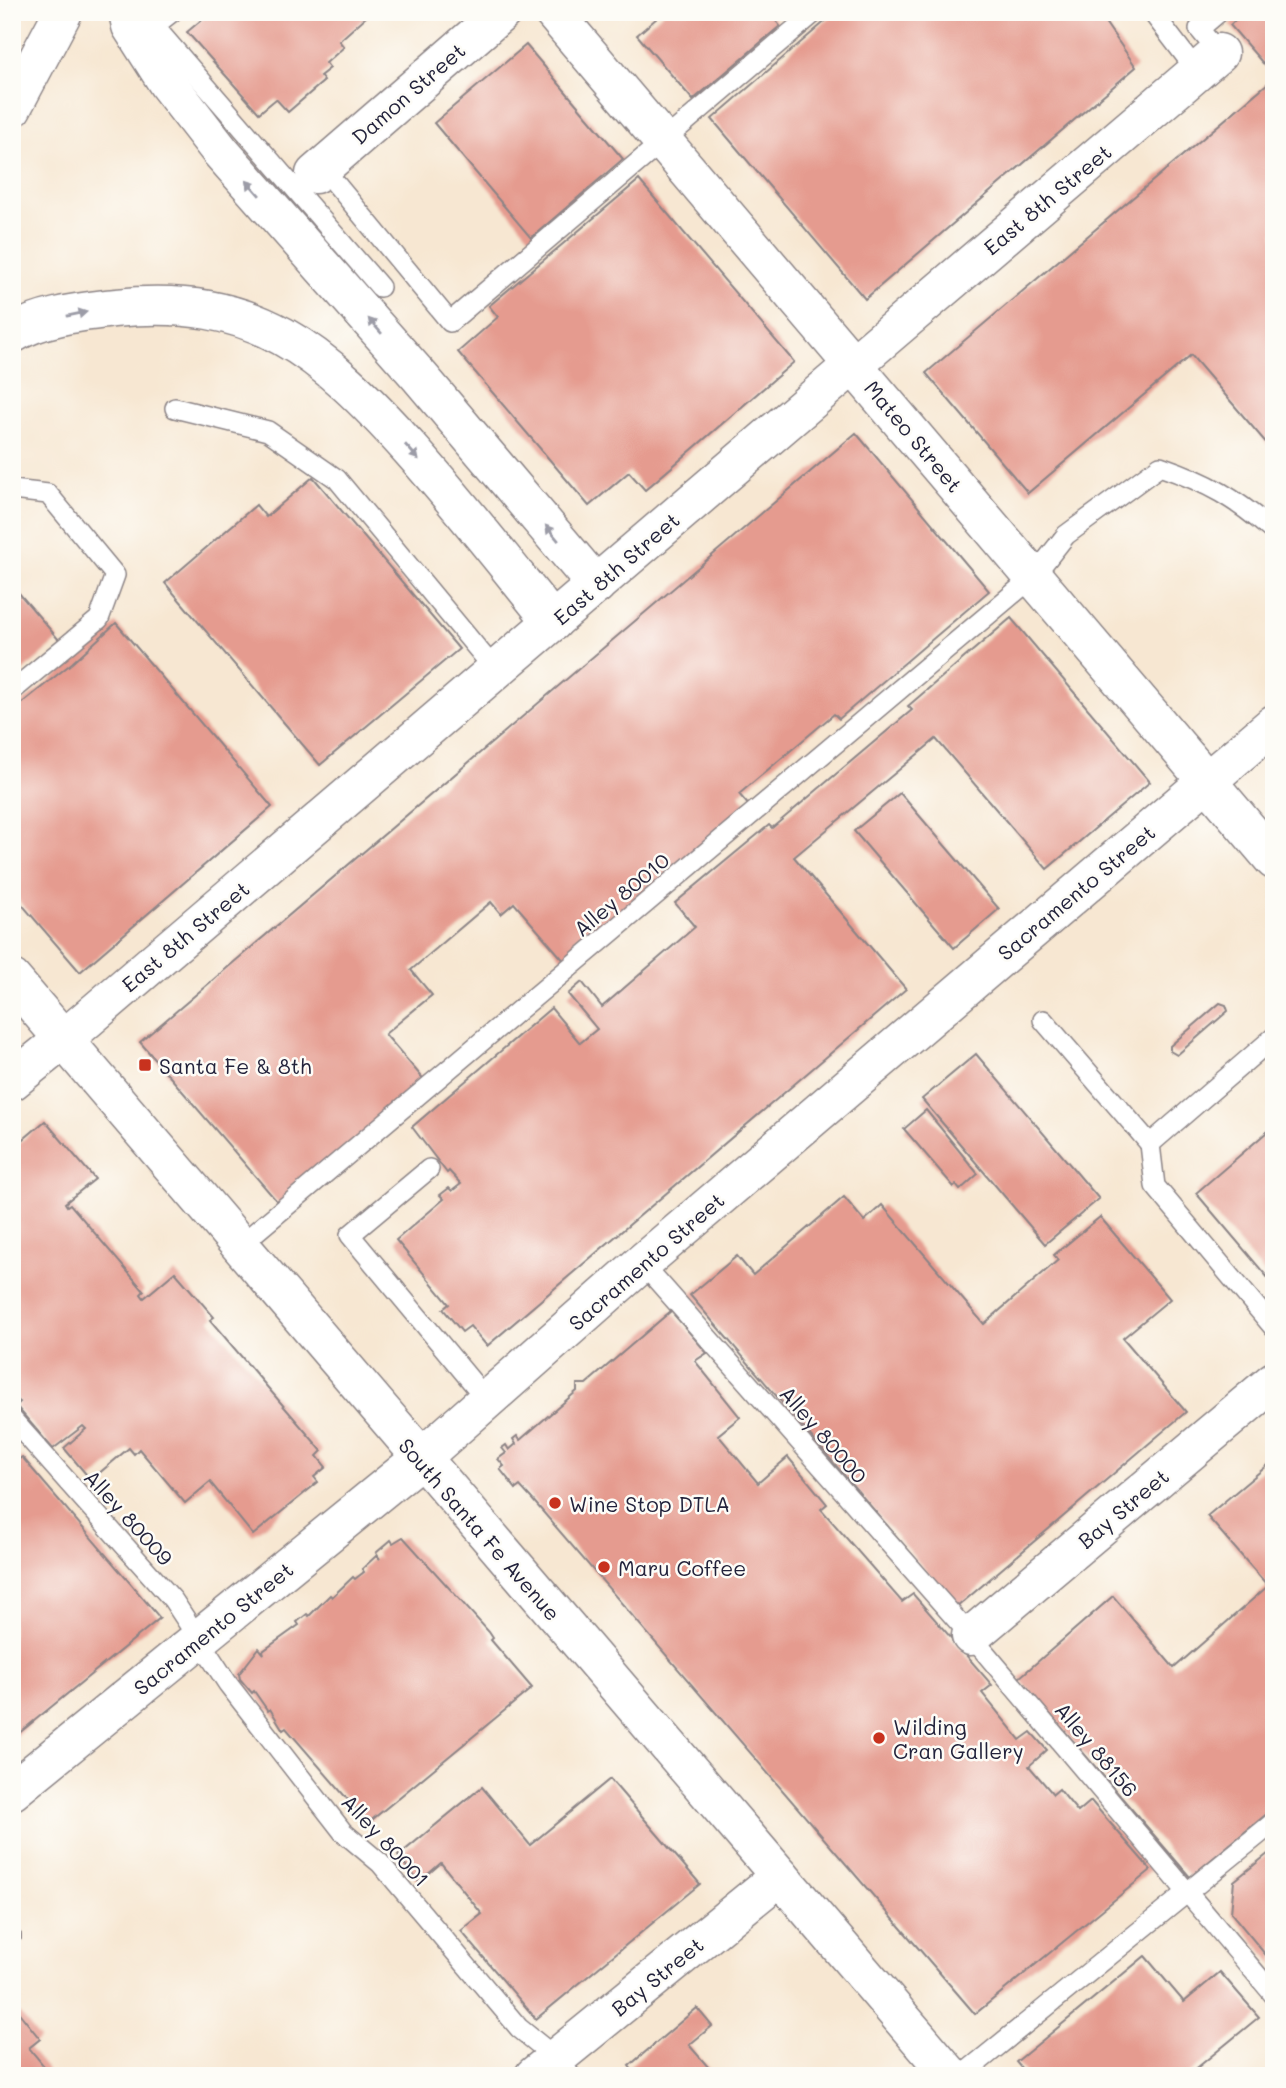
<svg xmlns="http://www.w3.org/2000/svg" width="1286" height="2088" font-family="Mali,sans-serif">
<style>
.building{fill:#e59b8f}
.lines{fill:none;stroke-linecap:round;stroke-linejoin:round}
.service-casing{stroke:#8c8486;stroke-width:22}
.minor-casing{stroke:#8c8486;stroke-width:41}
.tertiary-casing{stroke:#8c8486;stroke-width:41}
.secondary-casing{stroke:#8c8486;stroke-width:41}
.motorway-casing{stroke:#8c8486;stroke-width:41}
.service{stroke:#fff;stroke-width:19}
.minor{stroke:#fff;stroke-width:38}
.tertiary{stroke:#fff;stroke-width:38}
.secondary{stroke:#fff;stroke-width:38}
.motorway{stroke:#fff;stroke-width:38}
.oneway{fill:#9c9ca7}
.poi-dot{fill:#c8321e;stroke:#fdfcf7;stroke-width:2.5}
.labels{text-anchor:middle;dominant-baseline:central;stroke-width:5;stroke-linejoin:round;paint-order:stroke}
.street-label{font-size:21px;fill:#22223b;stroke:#fdfcf7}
.poi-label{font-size:21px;fill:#22223b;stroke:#fdfcf7;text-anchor:start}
</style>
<rect width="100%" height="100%" fill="#fdfcf7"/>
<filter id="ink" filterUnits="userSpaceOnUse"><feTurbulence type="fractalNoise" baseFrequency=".0143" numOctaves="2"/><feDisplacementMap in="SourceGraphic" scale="14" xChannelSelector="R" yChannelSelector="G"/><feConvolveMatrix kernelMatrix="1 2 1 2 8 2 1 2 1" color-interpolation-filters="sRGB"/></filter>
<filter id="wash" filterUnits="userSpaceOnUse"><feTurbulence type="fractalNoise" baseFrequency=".00686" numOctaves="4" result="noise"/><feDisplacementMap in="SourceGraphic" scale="28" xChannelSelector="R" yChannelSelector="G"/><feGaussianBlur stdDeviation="1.57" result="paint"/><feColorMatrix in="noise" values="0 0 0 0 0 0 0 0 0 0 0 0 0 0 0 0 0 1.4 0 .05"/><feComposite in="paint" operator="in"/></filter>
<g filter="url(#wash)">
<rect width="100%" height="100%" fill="#f7e7d2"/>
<g id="blocks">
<g class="building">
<path d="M211,12H362L366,17L339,41L344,47L326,63L330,68L320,76L324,81L288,112L276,99L259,113L187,32Z"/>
<path d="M664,12H769L780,26L693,100L637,35Z"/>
<path d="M836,12H1098L1136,67L865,299L712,119Z"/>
<path d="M1244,12H1274V76L1230,25Z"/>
<path d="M526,45L623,159L531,238L434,123Z"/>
<path d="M1274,78V452L1191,355L1028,493L926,373Z"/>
<path d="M639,180L794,362L645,490L629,472L589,506L458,352L498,317L489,306Z"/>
<path d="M856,433L989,591L839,719L834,714L739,794L750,807L566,963L514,903L501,914L491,902L411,970L432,995L385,1034L426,1082L281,1206L140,1042Z"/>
<path d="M313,477L459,649L320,765L165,583L256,505L266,517Z"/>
<path d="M12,585L59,640L12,680Z"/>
<path d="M1011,618L1150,782L1047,869L936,739L794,857L906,989L487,1346L470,1326L462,1332L443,1309L449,1304L396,1240L444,1199L440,1195L449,1188L452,1191L461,1184L449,1171L447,1173L412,1127L551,1008L580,1043L597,1029L568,994L582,982L602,1007L695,927L675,903L769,825L772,828L912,710L908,706Z"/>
<path d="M116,623L272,807L80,972L12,893V711L72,663Z"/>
<path d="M900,793L999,909L954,948L854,831Z"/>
<path d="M1220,1003L1226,1005L1228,1011L1177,1055L1170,1051V1046Z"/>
<path d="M976,1054L1099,1199L1045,1244L922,1099Z"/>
<path d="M926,1110L978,1174L960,1190L956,1185L954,1187L904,1129Z"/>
<path d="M45,1121L95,1179L65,1203L67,1206L70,1204L144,1291L141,1294L144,1298L175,1272L214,1317L210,1320L322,1451L317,1456L326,1467L314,1477L318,1482L253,1535L210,1482L185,1503L139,1449L134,1454L129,1448L91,1480L64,1448L86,1429L83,1426L53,1449L16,1406L20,1402L12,1396V1149Z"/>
<path d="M1274,1126V1285L1196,1193Z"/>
<path d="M844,1197L864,1221L882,1205L984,1324L1058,1260L1054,1255L1100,1217L1170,1299L1123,1338L1186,1412L957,1607L690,1295L737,1256L753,1275Z"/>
<path d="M671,1311L707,1353L695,1361L740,1417L718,1435L758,1483L788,1457L827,1504L821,1509L902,1602L913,1594L992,1685L982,1693L1020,1740L1031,1732L1047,1750L1029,1766L1053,1794L1059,1789L1078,1812L1091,1801L1151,1870L975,2014L531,1498L520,1486L516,1489L500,1469L504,1466L498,1459L506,1453L502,1448L506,1445L509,1450L516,1444L513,1439L517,1436L520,1440L577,1391V1384H586Z"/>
<path d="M22,1457L160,1618L12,1739V1464Z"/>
<path d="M1274,1460V1808L1190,1877L1019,1678L1113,1596L1174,1668L1268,1586L1207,1516Z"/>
<path d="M403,1537L489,1632L493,1638L491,1640L532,1688L368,1823L286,1728L283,1730L270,1709L268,1711L254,1691L252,1693L240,1679L239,1674L259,1648L264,1654L263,1651L299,1625L297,1622L307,1614L309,1616L330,1595L332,1597L353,1577L355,1579L364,1572L362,1569L376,1556L380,1559L376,1553L391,1540L393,1543Z"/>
<path d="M610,1779L700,1884L536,2019L461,1931L482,1914L441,1863L419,1882L398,1856L482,1787L530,1845Z"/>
<path d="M1274,1849V1965L1231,1913L1234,1881Z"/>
<path d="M12,1924L21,1934V1939L12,1946Z"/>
<path d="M1145,1956L1184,2002L1220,1972L1259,2017L1187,2076H1028L1016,2062Z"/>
<path d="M12,2004L40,2039L29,2048L49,2072L44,2076H12Z"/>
<path d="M697,2008L712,2026L689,2045L716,2076H662L659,2071L653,2076H637L629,2066Z"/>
</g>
</g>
</g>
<g filter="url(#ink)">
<use href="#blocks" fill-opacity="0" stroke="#8c8486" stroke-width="2"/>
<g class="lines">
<g class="service-casing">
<g id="service">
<path d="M172,12L154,26L380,287"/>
<path d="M1152,12L1197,71"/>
<path d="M1219,12L1199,29L1219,53"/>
<path d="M322,167L450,322L815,12"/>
<path d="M175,408L268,431L337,479L496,671"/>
<path d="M12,490L48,494L115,575L99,619L12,691"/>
<path d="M1043,1020L1150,1144"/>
<path d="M1274,1037L1150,1144L1155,1186L1274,1328"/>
<path d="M429,1169L350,1235L487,1400"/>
<path d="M239,1246L1033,577L1066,535L1160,466C1209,483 1235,498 1274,532"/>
<path d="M642,1263L971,1636L1274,1995"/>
<path d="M12,1419L173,1600L228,1684L343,1832L380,1863L519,2028L556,2058L571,2076"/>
<path d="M961,2076L1274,1822"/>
</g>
</g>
<g class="minor-casing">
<g id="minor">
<path d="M315,174L502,12"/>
<path d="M854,364L1219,53"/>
<path d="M12,1081L64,1039"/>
<path d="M971,1636L1274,1381"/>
<path d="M12,1791L420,1459L642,1263L1274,724"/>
<path d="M534,2076L780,1876"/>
</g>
</g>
<g class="tertiary-casing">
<g id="tertiary">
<path d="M553,12L1274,860"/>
<path d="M64,1039L854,364"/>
</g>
</g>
<g class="secondary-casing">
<path id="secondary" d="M12,979L951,2076"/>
</g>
<g class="motorway-casing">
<g id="motorway">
<path d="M128,12L131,26L168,84L220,151L420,377L596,585"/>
<path d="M12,108L63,12"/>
<path d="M12,334C41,316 82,312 115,308C256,293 322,351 411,450C461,506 506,564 553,622"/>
</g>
</g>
<use href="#service" class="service"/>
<use href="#minor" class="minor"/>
<use href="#tertiary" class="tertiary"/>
<use href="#secondary" class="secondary"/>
<use href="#motorway" class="motorway"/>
</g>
<defs><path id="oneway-solid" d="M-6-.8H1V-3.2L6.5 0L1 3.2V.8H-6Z" transform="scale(1.75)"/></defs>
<g class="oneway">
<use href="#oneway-solid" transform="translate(253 188) rotate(-131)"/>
<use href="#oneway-solid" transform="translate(77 314) rotate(-11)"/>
<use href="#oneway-solid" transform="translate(375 326) rotate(-131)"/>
<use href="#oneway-solid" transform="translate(412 452) rotate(48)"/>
<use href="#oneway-solid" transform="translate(552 533) rotate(-130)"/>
</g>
</g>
<g class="poi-dot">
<rect x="138" y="1058" width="14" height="14" rx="3.5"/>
<circle cx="555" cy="1503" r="7"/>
<circle cx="604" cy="1567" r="7"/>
<circle cx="879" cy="1738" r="7"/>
</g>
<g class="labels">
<g class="street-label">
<text transform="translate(408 93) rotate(-41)">Damon Street</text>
<text transform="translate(1047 199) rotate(-40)">East 8th Street</text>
<text transform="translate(914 436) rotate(50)">Mateo Street</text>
<text transform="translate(616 568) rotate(-41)">East 8th Street</text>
<text transform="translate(1076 892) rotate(-40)">Sacramento Street</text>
<text transform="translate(621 894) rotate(-40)">Alley 80010</text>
<text transform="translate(185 936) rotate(-40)">East 8th Street</text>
<text transform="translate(646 1261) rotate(-41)">Sacramento Street</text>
<text transform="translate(824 1434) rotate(49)">Alley 80000</text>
<text transform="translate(1123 1508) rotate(-40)">Bay Street</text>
<text transform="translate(129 1517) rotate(48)">Alley 80009</text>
<text transform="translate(480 1529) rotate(49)">South Santa Fe Avenue</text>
<text transform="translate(213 1628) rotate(-39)">Sacramento Street</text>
<text transform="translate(1097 1749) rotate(50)">Alley 88156</text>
<text transform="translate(386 1840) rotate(47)">Alley 80001</text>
<text transform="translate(657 1976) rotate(-39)">Bay Street</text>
</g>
<g class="poi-label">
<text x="159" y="1065">Santa Fe &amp; 8th</text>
<text x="569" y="1503">Wine Stop DTLA</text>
<text x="618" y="1567">Maru Coffee</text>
<text x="893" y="1726">Wilding<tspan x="893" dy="24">Cran Gallery</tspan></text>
</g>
</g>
<rect width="1286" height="2088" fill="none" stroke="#fdfcf7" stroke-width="42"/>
</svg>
